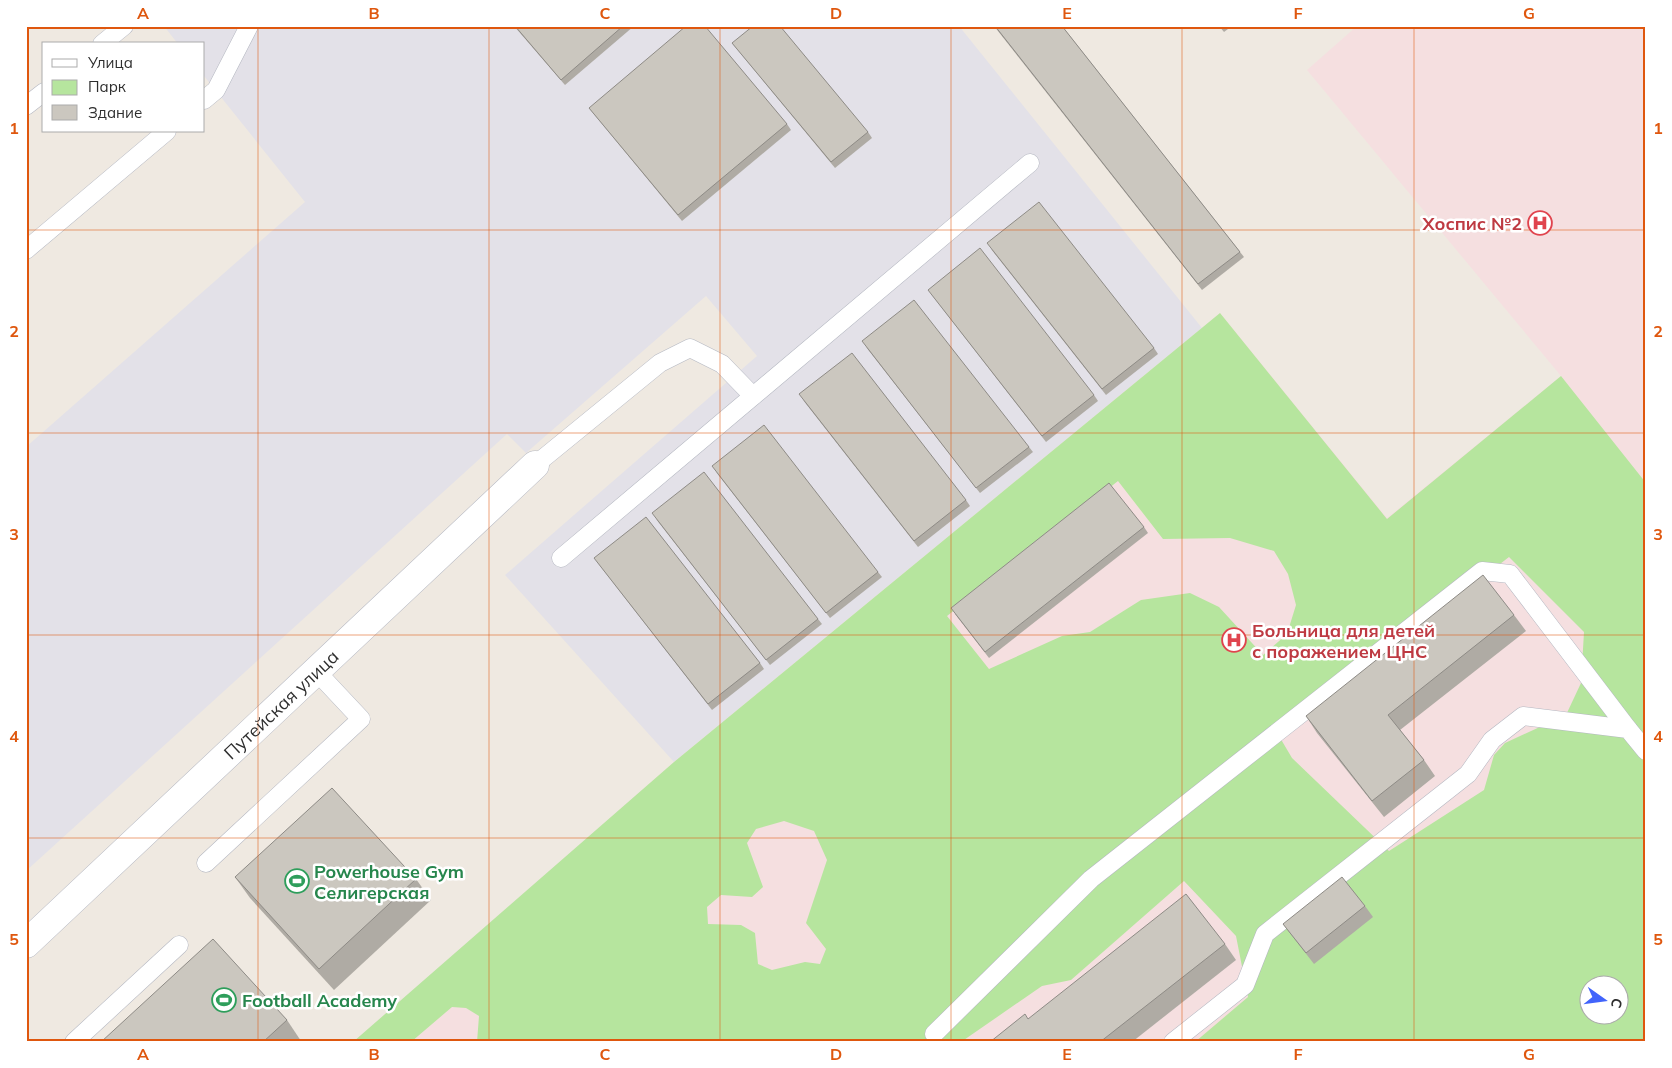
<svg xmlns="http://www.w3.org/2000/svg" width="1672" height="1068" font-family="Mulish,sans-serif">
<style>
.industrial{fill:#e3e1e8}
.medical{fill:#f5dfe0;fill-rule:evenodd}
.green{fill:#b6e59e;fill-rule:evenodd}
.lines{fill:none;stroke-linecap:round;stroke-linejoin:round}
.service-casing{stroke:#b4b7c1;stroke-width:19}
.minor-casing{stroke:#b4b7c1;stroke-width:29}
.service{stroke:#fff;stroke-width:18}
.minor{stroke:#fff;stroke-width:28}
.wall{fill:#afaba4}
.building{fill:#cbc7bf;stroke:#8e8b86}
.grid{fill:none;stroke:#df570e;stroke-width:1;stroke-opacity:0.55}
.labels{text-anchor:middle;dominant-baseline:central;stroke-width:5;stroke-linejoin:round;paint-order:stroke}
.health-label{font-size:18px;font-weight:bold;fill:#be3a42;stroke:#fff;text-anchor:end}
.street-label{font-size:18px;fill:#2e2e2e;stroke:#fff}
.leisure-label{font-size:18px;font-weight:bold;fill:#27864d;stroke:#fff;text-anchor:start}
.neatline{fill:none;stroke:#df570e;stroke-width:2}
.grid-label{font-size:16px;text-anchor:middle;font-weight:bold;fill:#df570e}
</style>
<rect width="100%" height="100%" fill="#efe9e1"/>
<path class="industrial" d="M164,26H959L1202,328L674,762L505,575L757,356L706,296L526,453L507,434L26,871V447L305,202L204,76V44H178Z"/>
<path class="medical" d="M1357,26H1646V1042H353L674,762L1220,313L1387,518L1561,376L1307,70ZM1590,986H1620V1016H1590Z"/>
<path class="green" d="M1220,313L1387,519L1561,376L1646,483V1042H1195L1248,997L1236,936L1184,881L1071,980L1042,986L961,1042H477L479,1016L466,1008L452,1007L411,1042H353L674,762ZM1118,481L1163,539L1230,538L1274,551L1288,574L1296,605L1287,634L1263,655L1219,607L1190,593L1141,600L1090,632L1062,636L989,669L947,616ZM1509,557L1584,632L1581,683L1566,715L1505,743L1494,755L1484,790L1389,851L1292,758L1279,736ZM784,821L814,831L827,860L806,923L826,949L820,964L805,962L772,970L758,964L755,933L741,925L708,924L707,907L721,895L752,897L763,887L747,843L756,829ZM1590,986H1620V1016H1590Z"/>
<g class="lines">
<g class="service-casing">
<g id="service">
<path d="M102,44L124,26"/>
<path d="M204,100L216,90L249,26"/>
<path d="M26,106L44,92"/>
<path d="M26,250L167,131"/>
<path d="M535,465L660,363L690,348L722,364L753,396"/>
<path d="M561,558L1030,163"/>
<path d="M206,863L361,719L316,671"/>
<path d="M934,1034L1091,879L1482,571L1510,574L1628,729"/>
<path d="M74,1042L179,945"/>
<path d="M1173,1042L1245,985L1265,934L1468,774L1492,740L1523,716L1628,729L1646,751"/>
</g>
</g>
<g class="minor-casing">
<g id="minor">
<path id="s1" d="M26,944L535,465"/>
</g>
</g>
<use href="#service" class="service"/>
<use href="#minor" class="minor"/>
</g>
<g class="wall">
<path d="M514,26H634L565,85Z"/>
<path d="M994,26H1062L1244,257L1202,290Z"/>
<path d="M1219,26H1232L1224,32Z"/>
<path d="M732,43L868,132L872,138L835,168Z"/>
<path d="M589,108L787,124L791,130L682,221Z"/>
<path d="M991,249L1154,348L1158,354L1106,395Z"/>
<path d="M932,295L1094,395L1098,401L1046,442Z"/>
<path d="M866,347L1029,447L1033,452L980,493Z"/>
<path d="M803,400L966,500L970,506L918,547Z"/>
<path d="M716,472L878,572L882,577L830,618Z"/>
<path d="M656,519L818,619L822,624L770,665Z"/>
<path d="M1144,527L1148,533L989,658L955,614Z"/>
<path d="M598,563L760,663L764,669L712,710Z"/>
<path d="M1514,615L1526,631L1400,730L1424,760L1435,776L1384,817L1317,733L1306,716Z"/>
<path d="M235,877L416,879L431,900L334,990L250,898Z"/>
<path d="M1365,906L1373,917L1314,964L1283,924Z"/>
<path d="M1225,944L1236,960L1132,1042H990L1028,1019Z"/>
<path d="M287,1020L301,1041L300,1042H101Z"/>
</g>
<g class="building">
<path d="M515,26H623L561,80Z"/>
<path d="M686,26H705L787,124L678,215L589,108Z"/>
<path d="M753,26H780L868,132L831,162L732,43Z"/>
<path d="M995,26H1062L1240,252L1198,284Z"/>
<path d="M1039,202L1154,348L1102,389L987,243Z"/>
<path d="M980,248L1094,395L1042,436L928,290Z"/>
<path d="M914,300L1029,447L976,488L862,341Z"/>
<path d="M852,353L966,500L914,541L799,394Z"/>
<path d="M764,425L878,572L826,613L712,466Z"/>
<path d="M704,472L818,619L766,660L652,513Z"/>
<path d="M1109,483L1144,527L985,652L951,608Z"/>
<path d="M646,517L760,663L708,704L594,558Z"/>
<path d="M1483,575L1514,615L1388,715L1424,760L1372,801L1306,716Z"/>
<path d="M332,788L416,879L319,969L235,877Z"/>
<path d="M1342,877L1365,906L1306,953L1283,924Z"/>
<path d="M1186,894L1225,944L1100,1042H990L1025,1014L1028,1019Z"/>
<path d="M213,939L287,1020L263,1042H101Z"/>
</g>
<path class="grid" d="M258,26V1042M489,26V1042M720,26V1042M951,26V1042M1182,26V1042M1414,26V1042M26,230H1646M26,433H1646M26,635H1646M26,838H1646"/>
<defs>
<g id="hospital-ring" transform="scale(1.25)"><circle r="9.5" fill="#fff" stroke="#e0444e" stroke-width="1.5"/><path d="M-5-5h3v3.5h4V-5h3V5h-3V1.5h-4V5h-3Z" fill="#e0444e"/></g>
<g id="stadium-ring" transform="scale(1.25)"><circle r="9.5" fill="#fff" stroke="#2e9e5b" stroke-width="1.5"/><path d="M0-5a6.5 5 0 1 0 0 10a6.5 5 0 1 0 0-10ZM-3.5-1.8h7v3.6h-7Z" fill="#2e9e5b"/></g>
</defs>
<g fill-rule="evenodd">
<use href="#hospital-ring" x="1540" y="223"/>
<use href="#hospital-ring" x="1234" y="640"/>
<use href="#stadium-ring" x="297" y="881"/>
<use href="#stadium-ring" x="224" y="1000"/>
</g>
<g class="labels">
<g class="health-label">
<text x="1522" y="223">Хоспис №2</text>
<text x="1252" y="630" text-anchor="start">Больница для детей<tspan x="1252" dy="21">с поражением ЦНС</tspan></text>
</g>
<g class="street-label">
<text stroke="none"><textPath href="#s1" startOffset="350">Путейская улица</textPath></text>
</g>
<g class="leisure-label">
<text x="314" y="871">Powerhouse Gym<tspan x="314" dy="21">Селигерская</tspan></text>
<text x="242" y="1000">Football Academy</text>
</g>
</g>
<rect width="1672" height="1068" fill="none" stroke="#ffffff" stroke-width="55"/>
<rect x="42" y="42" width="162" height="90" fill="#ffffff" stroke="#ababab"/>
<rect x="52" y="59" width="25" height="8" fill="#ffffff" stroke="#ababab"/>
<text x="88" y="68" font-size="15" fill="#2e2e2e">Улица</text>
<rect x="52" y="80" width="25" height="15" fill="#b6e59e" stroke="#ababab"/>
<text x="88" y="92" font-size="15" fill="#2e2e2e">Парк</text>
<rect x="52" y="105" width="25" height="15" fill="#cbc7bf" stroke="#ababab"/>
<text x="88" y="118" font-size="15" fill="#2e2e2e">Здание</text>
<g transform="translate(1604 1000) rotate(104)"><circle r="24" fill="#ffffff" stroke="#ababab"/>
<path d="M0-4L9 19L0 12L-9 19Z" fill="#4264fb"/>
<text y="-8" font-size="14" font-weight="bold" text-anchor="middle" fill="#2e2e2e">С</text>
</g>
<rect x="28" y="28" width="1616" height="1012" class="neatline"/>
<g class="grid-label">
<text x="143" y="19">A</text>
<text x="374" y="19">B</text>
<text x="605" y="19">C</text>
<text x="836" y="19">D</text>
<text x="1067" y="19">E</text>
<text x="1298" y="19">F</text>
<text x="1529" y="19">G</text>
<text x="14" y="134">1</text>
<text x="1658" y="134">1</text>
<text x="14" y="337">2</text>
<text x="1658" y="337">2</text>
<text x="14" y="540">3</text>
<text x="1658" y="540">3</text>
<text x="14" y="742">4</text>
<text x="1658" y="742">4</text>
<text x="14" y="945">5</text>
<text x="1658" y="945">5</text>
<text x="143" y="1060">A</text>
<text x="374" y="1060">B</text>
<text x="605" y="1060">C</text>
<text x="836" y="1060">D</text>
<text x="1067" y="1060">E</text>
<text x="1298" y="1060">F</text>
<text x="1529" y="1060">G</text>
</g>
</svg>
